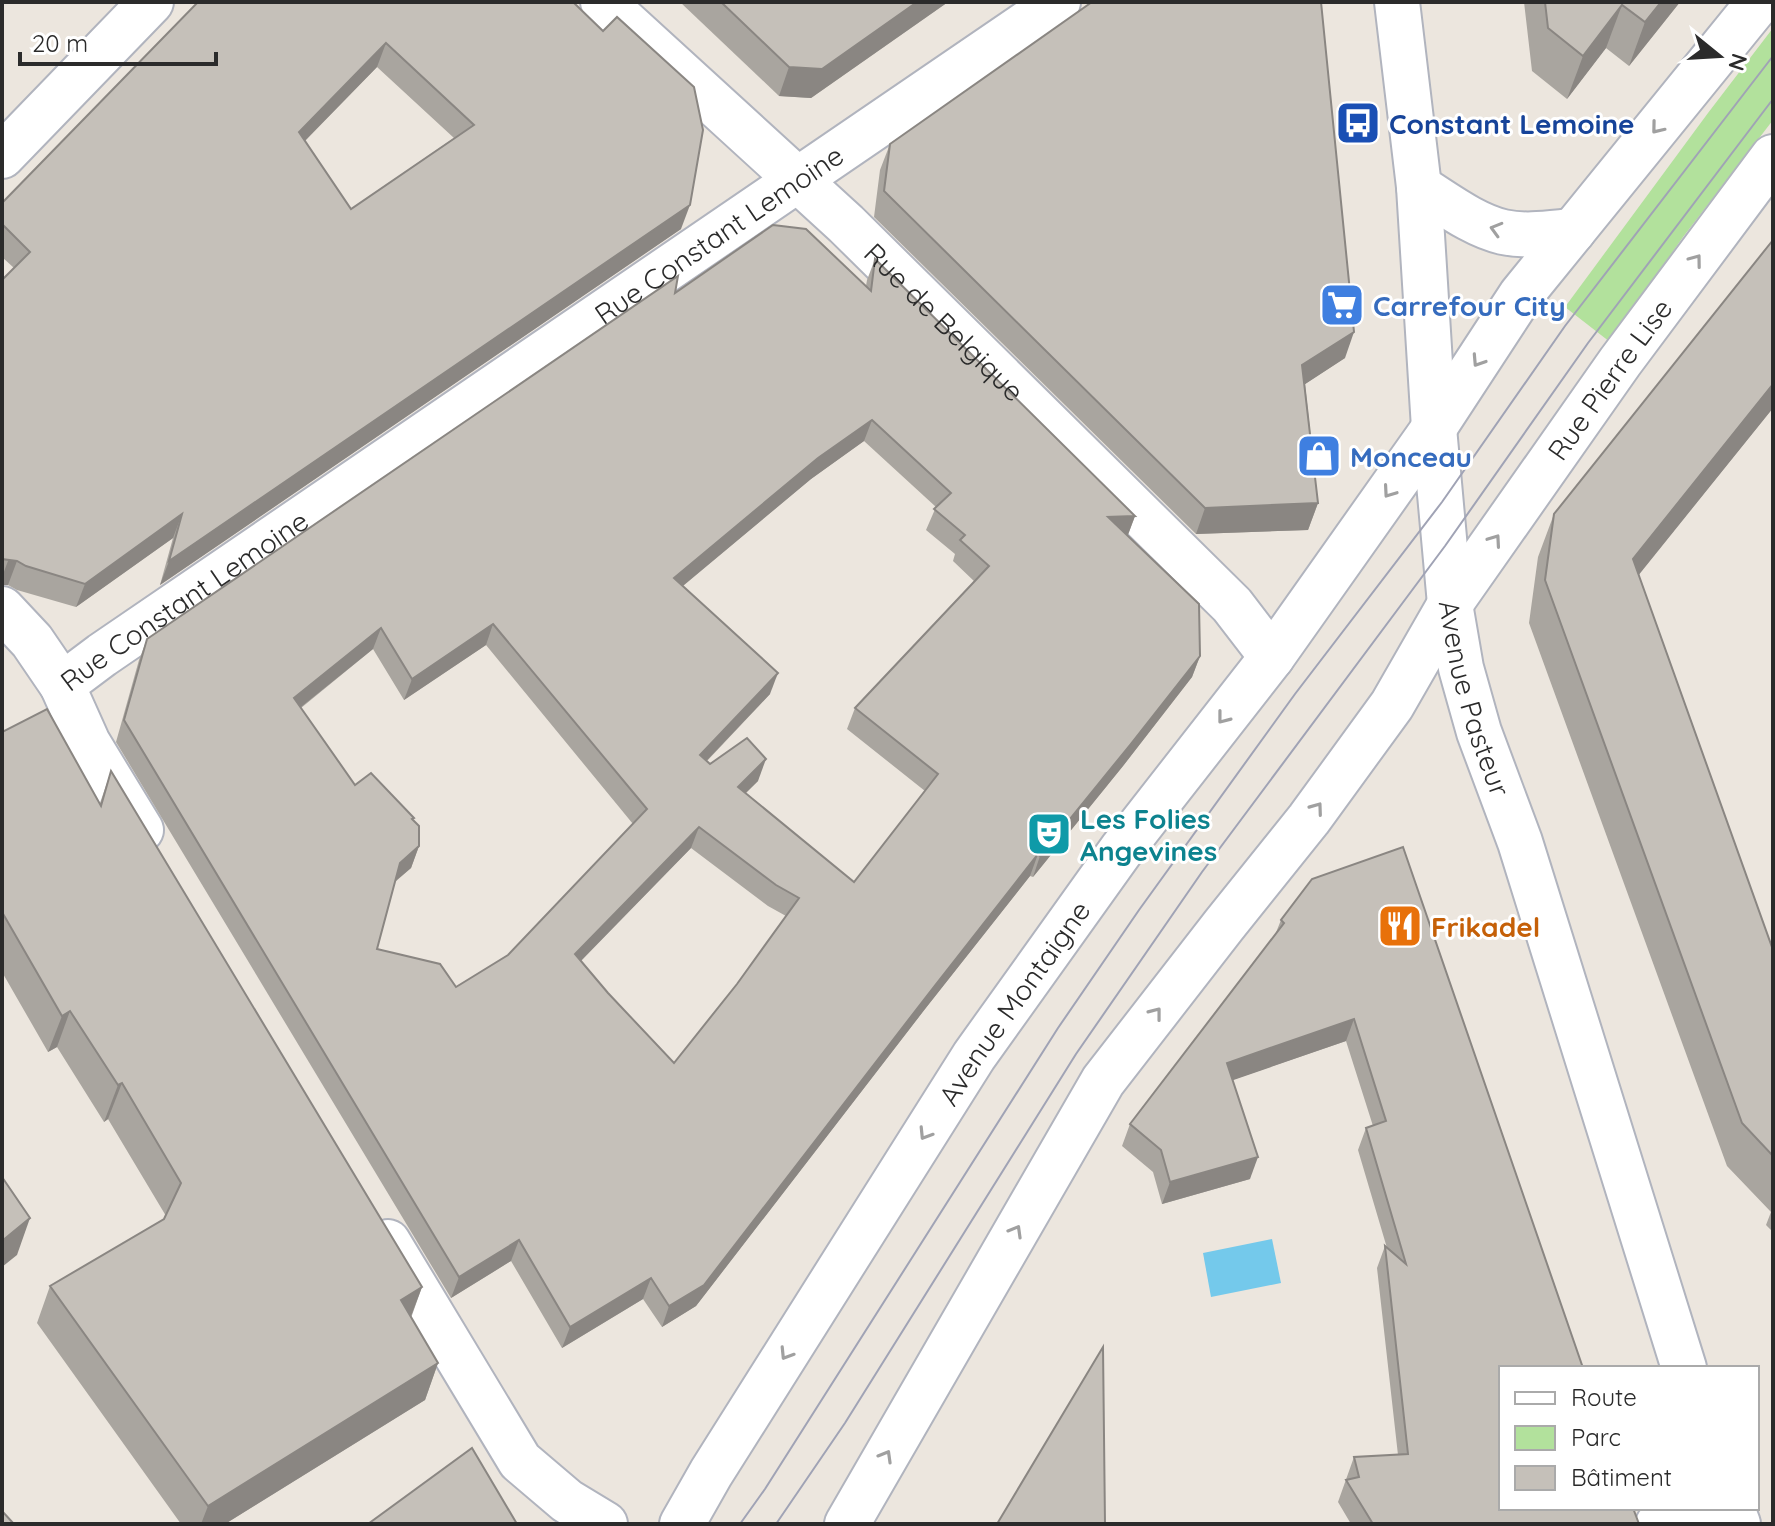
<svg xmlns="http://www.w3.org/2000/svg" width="1775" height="1526" font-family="Quicksand,sans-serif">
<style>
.green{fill:#b2e19c}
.water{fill:#74c9eb}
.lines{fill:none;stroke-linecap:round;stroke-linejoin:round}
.minor-casing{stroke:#b1b4be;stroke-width:48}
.secondary-casing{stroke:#b1b4be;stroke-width:48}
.minor{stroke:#fff;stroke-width:44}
.secondary{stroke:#fff;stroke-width:44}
.tram{stroke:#a0a3b5;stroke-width:2}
.wall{fill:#a9a59f;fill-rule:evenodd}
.shaded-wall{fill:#8a8682}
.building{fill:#c5c0b9;stroke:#8a8682;stroke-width:2;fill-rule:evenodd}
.oneway{stroke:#a0a0a0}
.labels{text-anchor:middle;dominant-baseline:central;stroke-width:6;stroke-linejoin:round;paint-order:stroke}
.transit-label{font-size:28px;font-weight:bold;fill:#164399;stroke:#fff;text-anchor:start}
.street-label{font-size:28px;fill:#2b2b2b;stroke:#fff}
.shop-label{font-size:28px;font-weight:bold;fill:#366cbe;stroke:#fff;text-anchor:start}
.culture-label{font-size:28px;font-weight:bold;fill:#0d838f;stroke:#fff;text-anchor:start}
.food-label{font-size:28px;font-weight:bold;fill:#c56008;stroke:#fff;text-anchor:start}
</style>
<rect width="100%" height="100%" fill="#ece6de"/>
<path class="green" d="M1773,28V120L1683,237L1610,342L1565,307L1708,113Z"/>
<path class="water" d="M1272,1239L1281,1283L1211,1297L1203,1253Z"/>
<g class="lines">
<g class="minor-casing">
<g id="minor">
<path id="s1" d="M603,2L846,224L1232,605L1272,657"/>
<path d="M1397,2L1419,187L1434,428"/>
<path d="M2,156L151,2"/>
<path d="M2,609L32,641L62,685"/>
<path id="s2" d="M141,830L88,743L62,685L102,655L1058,2"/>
<path d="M388,1242L520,1461L567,1501L605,1524"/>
<path d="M1658,1524L1699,1508"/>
</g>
</g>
<g class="secondary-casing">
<g id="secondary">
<path d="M1419,187C1445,203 1473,225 1503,232C1526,237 1550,233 1573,231"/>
<path id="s3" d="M1434,428L1450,604L1461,668L1479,732L1520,842L1684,1368"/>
<path d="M1732,1508L1738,1524"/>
<path id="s4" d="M682,1524L711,1473L974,1056L1122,849L1272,657L1434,428L1521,295L1759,2"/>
<path id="s5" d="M847,1524L1103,1081L1224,925L1309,819L1392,705L1450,604L1620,362L1773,157"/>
</g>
</g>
<use href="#minor" class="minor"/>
<use href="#secondary" class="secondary"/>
<g class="tram">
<path d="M740,1524L765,1489L1058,1028L1139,910L1295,694L1442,502L1565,326L1773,56"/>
<path d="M776,1524L845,1423L1076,1054L1202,872L1445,546L1588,343L1773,99"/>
</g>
</g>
<g class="wall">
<path d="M198,2H573L681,229L160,585L173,538L76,607L17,590L8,585H2V280L14,268L2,257V203ZM377,67L454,138L351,209L305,141Z"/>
<path d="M680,2H948L811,98L779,96Z"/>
<path d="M1524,2H1680L1629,66L1606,48L1567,99L1532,71Z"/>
<path d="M890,144L1345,358L1305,384L1318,503L1308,530L1196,534L874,217L880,170Z"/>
<path d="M1773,240V408L1638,575L1773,950V1232L1766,1225L1771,1212L1727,1166L1529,623L1538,557L1554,514Z"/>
<path d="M875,259L1135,516L1128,535L1200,656L1192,677L1123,766L1033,877L1030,876L925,1009L696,1306L662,1327L643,1299L562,1348L511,1261L451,1298L116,742L139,660L147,639L675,293L866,286L867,280ZM864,441L936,507L926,530L955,554L953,561L975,582L855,708L847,729L925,791L854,882L746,793L758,781L710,764L707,761L770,694L683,586L811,479ZM486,645L633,824L508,955L456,987L377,949L395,882L411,868L419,846L413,820L355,785L301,708L373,649L404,700ZM691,848L768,906L786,916L737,984L674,1063L608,993L581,961Z"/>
<path d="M2,732L100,803L111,771L422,1287L411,1318L438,1363L425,1400L225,1524H181L37,1323L50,1286L164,1219L166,1216L108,1119L104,1122L57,1047L48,1052L2,972Z"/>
<path d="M1312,879L1501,1368L1639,1524H1351L1338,1502L1354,1457L1398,1455L1377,1268L1385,1246L1387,1248L1358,1150L1366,1128L1373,1126L1346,1041L1232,1080L1250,1179L1162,1204L1153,1172L1122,1146L1130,1124L1275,935L1281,920Z"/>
</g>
<g class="shaded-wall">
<path d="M917,2H948L811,98L779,96L789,67Z"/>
<path d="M1661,2H1680L1629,66L1645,22Z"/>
<path d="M1622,5L1606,48L1567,99L1583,56Z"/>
<path d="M386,43L377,67L290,156L299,132Z"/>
<path d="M690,205L681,229L160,585L169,561Z"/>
<path d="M1354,332L1345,358L1293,392L1302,365Z"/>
<path d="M1773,384V408L1617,602L1633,559Z"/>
<path d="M872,420L864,441L811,479L667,599L674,578L818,458Z"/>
<path d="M1318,503L1308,530L1196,534L1205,508Z"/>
<path d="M182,514L173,538L76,607L85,584Z"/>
<path d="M1135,516L1127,537L1108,517Z"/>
<path d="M8,561H17L8,585H2V577Z"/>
<path d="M493,624L486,645L404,700L412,679Z"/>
<path d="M381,628L373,649L286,719L294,698Z"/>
<path d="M1200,656L1192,677L1123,766L1033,877L1040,856Z"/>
<path d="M778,673L770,694L692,776L700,755Z"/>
<path d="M766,759L758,781L730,808L738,787Z"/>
<path d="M699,827L691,848L567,975L575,954Z"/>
<path d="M419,846L411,868L392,884L400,863Z"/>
<path d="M1038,854L1030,876L925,1009L696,1306L662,1327L669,1306Z"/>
<path d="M70,1011L57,1047L48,1052L62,1016Z"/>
<path d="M1354,1019L1346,1041L1219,1085L1227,1063Z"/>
<path d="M122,1083L108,1119L104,1122L118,1085Z"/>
<path d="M1258,1157L1250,1179L1162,1204L1170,1182Z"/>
<path d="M30,1218L17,1255L2,1267V1241Z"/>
<path d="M519,1240L511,1261L451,1298L459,1277Z"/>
<path d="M651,1278L643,1299L562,1348L570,1327Z"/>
<path d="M422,1287L408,1324L401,1300Z"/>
<path d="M438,1363L425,1400L225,1524H201L208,1506Z"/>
</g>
<g class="building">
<path d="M198,2H573L603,31L617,17L694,87L703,130L690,205L169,561L182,514L85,584L26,566L17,561L2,559V280L30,252L2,224V203ZM386,43L474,125L351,209L299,132Z"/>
<path d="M721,2H917L822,69L789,67Z"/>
<path d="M1092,2H1321L1354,332L1302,365L1318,503L1205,508L884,191L890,144Z"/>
<path d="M1545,2H1661L1645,22L1622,5L1583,56L1548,28Z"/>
<path d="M773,225L806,229L871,291L875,259L1135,516L1108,517L1199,604L1200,656L1130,745L1040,856L1038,854L933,988L704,1285L669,1306L651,1278L570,1327L519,1240L459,1277L124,720L147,639L678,276L675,293ZM872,420L951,493L934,509L965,535L960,540L989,566L855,708L938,774L854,882L738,787L766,759L747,738L710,764L700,755L778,673L674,578L818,458ZM493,624L647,809L508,955L456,987L440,964L377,949L400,863L419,846V826L412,819L414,818L371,773L355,785L294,698L381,628L412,679ZM699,827L776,885L799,898L737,984L674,1063L608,993L575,954Z"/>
<path d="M1773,240V384L1633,559L1773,950V1156L1742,1123L1545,580L1554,514Z"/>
<path d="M47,709L101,806L111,771L422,1287L401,1300L438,1363L208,1506L50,1286L164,1219L181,1183L122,1083L118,1085L70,1011L62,1016L2,912V732Z"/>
<path d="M1403,847L1583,1368H1501V1508H1633L1639,1524H1373L1346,1480L1359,1477L1354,1457L1408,1454L1385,1246L1406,1264L1366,1128L1386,1121L1354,1019L1227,1063L1258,1157L1170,1182L1161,1150L1130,1124L1284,923L1281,920L1312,879Z"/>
<path d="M2,1177L30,1218L2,1241Z"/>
<path d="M1103,1347L1105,1524H997Z"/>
<path d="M472,1448L517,1524H368Z"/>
<path d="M2,1511L14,1524H2Z"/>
</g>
<defs><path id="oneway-chevron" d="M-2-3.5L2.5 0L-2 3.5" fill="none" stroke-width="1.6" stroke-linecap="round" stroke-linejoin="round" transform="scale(2)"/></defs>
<g class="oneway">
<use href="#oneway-chevron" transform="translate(1657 128) rotate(129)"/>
<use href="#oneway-chevron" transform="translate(1496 229) rotate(-164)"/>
<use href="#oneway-chevron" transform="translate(1696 260) rotate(-53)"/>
<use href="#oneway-chevron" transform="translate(1478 361) rotate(123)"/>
<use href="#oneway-chevron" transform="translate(1389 492) rotate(125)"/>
<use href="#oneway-chevron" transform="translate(1495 540) rotate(-55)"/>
<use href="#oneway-chevron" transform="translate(1223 718) rotate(128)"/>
<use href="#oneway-chevron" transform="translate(1317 808) rotate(-54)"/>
<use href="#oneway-chevron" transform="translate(1156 1013) rotate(-52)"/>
<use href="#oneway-chevron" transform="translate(925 1134) rotate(122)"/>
<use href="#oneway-chevron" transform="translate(1016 1231) rotate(-60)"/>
<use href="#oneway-chevron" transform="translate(786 1354) rotate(122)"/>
<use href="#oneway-chevron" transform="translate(886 1456) rotate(-60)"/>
</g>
<defs>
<g id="bus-square" transform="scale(2.3)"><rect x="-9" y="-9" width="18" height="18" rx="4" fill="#1a4fb4" stroke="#fff"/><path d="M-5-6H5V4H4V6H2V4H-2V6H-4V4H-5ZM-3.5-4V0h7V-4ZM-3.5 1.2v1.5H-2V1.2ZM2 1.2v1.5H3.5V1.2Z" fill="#fff"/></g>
<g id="supermarket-square" transform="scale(2.3)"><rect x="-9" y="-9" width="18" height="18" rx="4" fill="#3f7fe0" stroke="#fff"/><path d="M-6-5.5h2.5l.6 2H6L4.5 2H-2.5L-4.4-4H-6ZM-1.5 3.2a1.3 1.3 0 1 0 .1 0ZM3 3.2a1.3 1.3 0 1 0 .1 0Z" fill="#fff"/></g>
<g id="shop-square" transform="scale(2.3)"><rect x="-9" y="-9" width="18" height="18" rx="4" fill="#3f7fe0" stroke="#fff"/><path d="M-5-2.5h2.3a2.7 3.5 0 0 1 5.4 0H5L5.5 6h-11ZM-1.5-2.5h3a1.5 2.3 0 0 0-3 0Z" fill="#fff"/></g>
<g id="theatre-square" transform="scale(2.3)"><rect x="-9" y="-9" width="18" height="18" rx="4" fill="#0f9aa8" stroke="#fff"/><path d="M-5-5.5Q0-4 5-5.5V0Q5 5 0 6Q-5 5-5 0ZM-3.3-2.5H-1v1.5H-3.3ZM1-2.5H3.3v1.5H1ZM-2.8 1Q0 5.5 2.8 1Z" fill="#fff"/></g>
<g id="restaurant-square" transform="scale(2.3)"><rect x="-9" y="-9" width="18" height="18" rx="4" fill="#e8710a" stroke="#fff"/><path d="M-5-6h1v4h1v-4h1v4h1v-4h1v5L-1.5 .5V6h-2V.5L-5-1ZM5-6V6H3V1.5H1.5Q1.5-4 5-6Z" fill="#fff"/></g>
</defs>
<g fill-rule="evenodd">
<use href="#bus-square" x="1358" y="123"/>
<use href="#supermarket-square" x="1342" y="305"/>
<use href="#shop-square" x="1319" y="456"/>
<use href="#theatre-square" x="1049" y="834"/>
<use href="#restaurant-square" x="1400" y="926"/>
</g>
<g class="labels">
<g class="transit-label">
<text x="1389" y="123">Constant Lemoine</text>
</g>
<g class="street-label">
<text stroke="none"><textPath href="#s2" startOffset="962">Rue Constant Lemoine</textPath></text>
<text stroke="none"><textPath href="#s1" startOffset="468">Rue de Belgique</textPath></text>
<text stroke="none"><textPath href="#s5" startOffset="1378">Rue Pierre Lise</textPath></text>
<text stroke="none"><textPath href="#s2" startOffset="314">Rue Constant Lemoine</textPath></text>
<text stroke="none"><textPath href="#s3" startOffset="274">Avenue Pasteur</textPath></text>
<text stroke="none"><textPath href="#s4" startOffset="618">Avenue Montaigne</textPath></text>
</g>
<g class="shop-label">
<text x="1373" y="305">Carrefour City</text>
<text x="1350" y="456">Monceau</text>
</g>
<g class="culture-label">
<text x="1080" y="818">Les Folies<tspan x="1080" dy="32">Angevines</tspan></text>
</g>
<g class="food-label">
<text x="1431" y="926">Frikadel</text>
</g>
</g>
<rect width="1775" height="1526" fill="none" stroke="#2b2b2b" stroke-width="8"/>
<rect x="1499" y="1366" width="260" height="144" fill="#ffffff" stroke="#aaaaaa" stroke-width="2"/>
<rect x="1515" y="1392" width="40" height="12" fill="#ffffff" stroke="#aaaaaa" stroke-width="2"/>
<text x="1571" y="1406" font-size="24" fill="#2b2b2b">Route</text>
<rect x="1515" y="1426" width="40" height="24" fill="#b2e19c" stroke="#aaaaaa" stroke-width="2"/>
<text x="1571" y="1446" font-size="24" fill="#2b2b2b">Parc</text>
<rect x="1515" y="1466" width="40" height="24" fill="#c5c0b9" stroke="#aaaaaa" stroke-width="2"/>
<text x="1571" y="1486" font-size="24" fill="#2b2b2b">Bâtiment</text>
<g transform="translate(1719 56) rotate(108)" stroke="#ffffff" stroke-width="6" paint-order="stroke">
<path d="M0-6L14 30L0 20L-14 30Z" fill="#2b2b2b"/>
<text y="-12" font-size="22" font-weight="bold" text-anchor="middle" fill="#2b2b2b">N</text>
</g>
<path d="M20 52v12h196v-12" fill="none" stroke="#2b2b2b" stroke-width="4"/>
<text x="32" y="52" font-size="24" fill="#2b2b2b" stroke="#ffffff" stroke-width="6" paint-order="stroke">20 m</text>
</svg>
